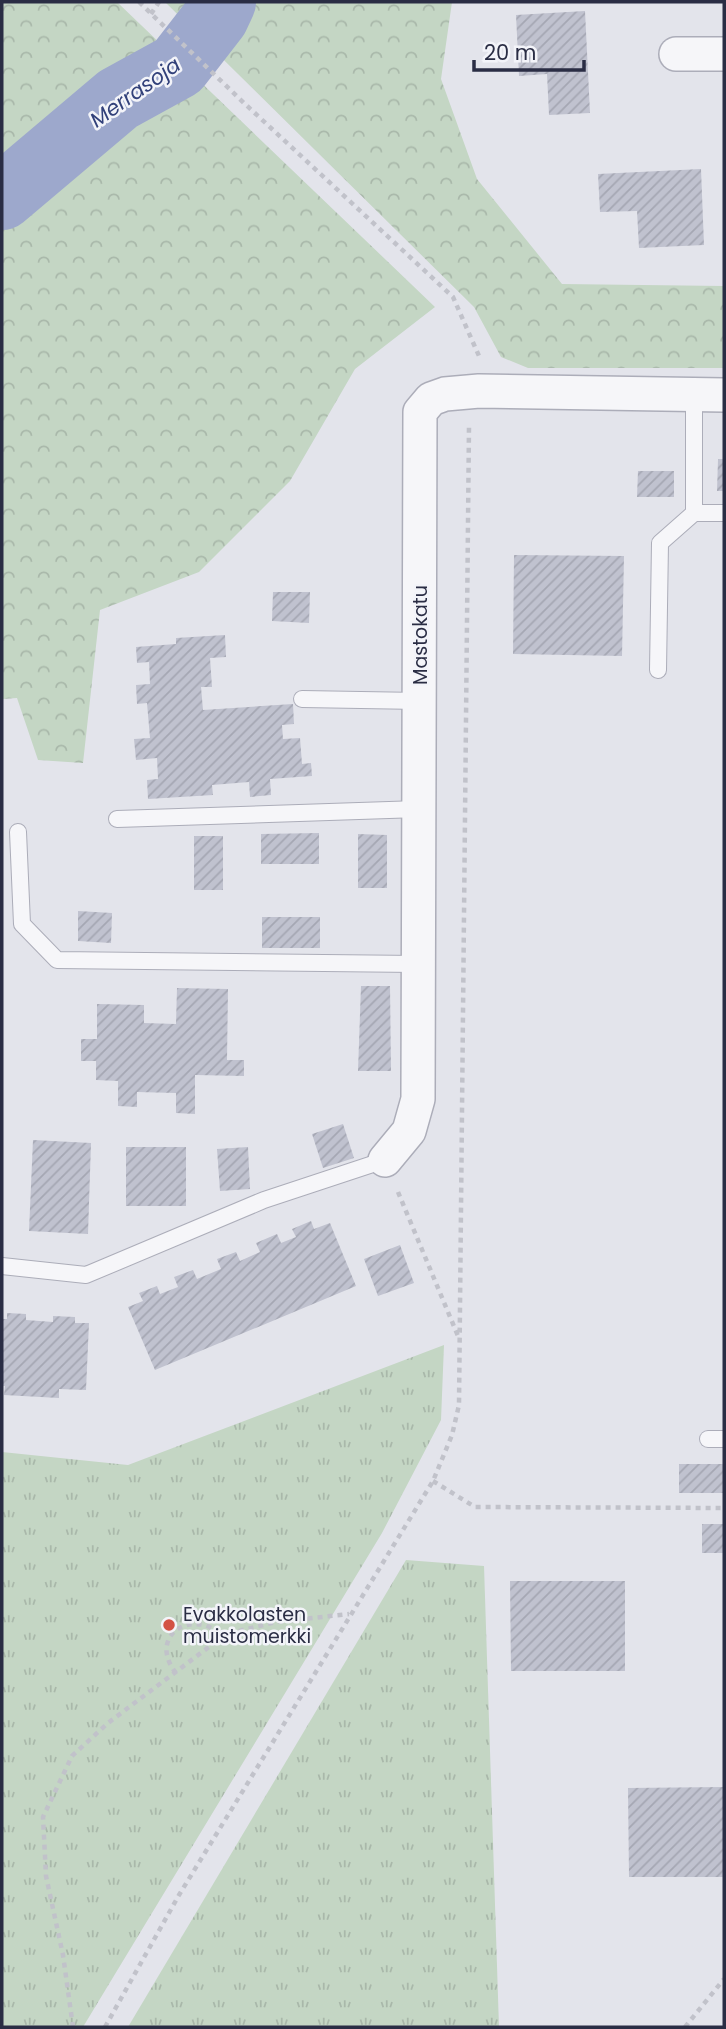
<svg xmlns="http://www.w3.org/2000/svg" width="726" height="2029" font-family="Poppins,sans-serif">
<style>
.forest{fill:url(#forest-crowns)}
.park{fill:url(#park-tufts)}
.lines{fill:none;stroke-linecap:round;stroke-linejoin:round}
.river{stroke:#9da8cc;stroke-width:66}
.building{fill:url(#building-hatch)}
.lane-casing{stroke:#acadb9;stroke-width:18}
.street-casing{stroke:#acadb9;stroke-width:36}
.path{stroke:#c1c2ca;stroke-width:4.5;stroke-dasharray:5 5;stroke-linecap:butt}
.lane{stroke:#f6f6f9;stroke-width:16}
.street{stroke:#f6f6f9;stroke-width:33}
.poi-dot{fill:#d35245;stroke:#f3f4f9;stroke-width:2.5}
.labels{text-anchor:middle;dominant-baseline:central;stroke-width:5;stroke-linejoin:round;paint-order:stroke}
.street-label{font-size:19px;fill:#2a2d44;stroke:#f3f4f9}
.poi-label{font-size:19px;fill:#2a2d44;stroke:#f3f4f9;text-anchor:start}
.water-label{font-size:21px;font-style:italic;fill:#32417a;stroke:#f3f4f9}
</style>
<defs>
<pattern id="forest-crowns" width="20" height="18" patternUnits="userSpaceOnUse" patternTransform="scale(1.75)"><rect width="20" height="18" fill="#c4d6c4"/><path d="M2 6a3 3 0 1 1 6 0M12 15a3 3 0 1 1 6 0" fill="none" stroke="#a9b8aa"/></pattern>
<pattern id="park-tufts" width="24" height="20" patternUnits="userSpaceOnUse" patternTransform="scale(1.75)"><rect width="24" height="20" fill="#c4d6c4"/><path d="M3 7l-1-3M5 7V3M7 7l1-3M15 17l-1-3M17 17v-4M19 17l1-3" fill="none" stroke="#a9b8aa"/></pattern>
<pattern id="building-hatch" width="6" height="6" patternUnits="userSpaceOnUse" patternTransform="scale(1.75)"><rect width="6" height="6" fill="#c0c2cf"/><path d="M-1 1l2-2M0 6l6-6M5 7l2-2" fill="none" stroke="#a5a7b3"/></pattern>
</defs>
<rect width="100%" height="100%" fill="#e3e4eb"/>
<g class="forest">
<path d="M2,2L30,3L35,2H117L435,307L355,369L290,481L199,572L100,610L83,763L38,760L17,698L2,699Z"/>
<path d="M165,2H452L441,79L477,179L562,284L724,286V368H528L501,357L474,307Z"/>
</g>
<g class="park">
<path d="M444,1345L441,1420L382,1533L83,2027H2V1452L128,1465Z"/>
<path d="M406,1560L484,1566L499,2027H128Z"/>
</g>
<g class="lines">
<path class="river" d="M2,197L118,99L178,66L216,17L223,2"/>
</g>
<g class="building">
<path d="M585,11L590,113L549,115L547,74L519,76L516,15Z"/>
<path d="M701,169L704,245L639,248L637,211L600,212L598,174Z"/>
<path d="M718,459H724V491H717Z"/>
<path d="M638,471H674V497H637Z"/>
<path d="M514,555L624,556L622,656L513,654Z"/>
<path d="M273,592H310L309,623L272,621Z"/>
<path d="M225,635L226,657L210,658L212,687H201L203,710L293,704L294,724L282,725L283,739L300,738L302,764L311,763L312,776L270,779L271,795L250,797L249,782L212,785L213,795L148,799L147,780L158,779L157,758L136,760L134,739L150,738L147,703L137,704L136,685L150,684L149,662L137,663L136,647L176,644V638Z"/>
<path d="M319,833V864H261V834Z"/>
<path d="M358,834L387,835V888H358Z"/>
<rect x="194" y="836" width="29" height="54"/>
<path d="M78,911L112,913L111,943L78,941Z"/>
<rect x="262" y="917" width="58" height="31"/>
<path d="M361,986H390L391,1071H358Z"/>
<path d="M177,988L228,989L227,1060H244V1076L195,1075V1114L176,1113V1093L137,1092V1107L118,1106V1081L96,1080V1061H81V1039H97V1004L144,1005V1023L176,1024Z"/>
<path d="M343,1124L354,1158L323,1168L312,1134Z"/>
<path d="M33,1140L91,1143L88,1234L29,1231Z"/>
<rect x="126" y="1147" width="60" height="59"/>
<path d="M248,1147L250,1189L220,1191L217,1149Z"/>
<path d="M311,1221L314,1229L330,1223L356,1286L155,1370L128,1307L143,1301L139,1293L157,1286L160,1294L178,1287L174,1277L193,1270L197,1279L221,1269L217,1259L236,1252L240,1261L260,1252L256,1243L277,1234L281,1243L296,1237L292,1229Z"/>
<path d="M400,1245L414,1283L378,1296L364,1259Z"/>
<path d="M7,1313L26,1314V1320L53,1322V1316L75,1317V1323H89L86,1390L59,1389V1398L4,1395L5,1386H2V1319H7Z"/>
<rect x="679" y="1464" width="45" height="29"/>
<rect x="702" y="1524" width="22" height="29"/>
<path d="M510,1581H625V1671H511Z"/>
<path d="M724,1787V1877H629L628,1788Z"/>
</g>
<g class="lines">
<g class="lane-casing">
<g id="lane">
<path d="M694,513H724"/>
<path d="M658,670L660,543L694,513V395"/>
<path d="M302,699L420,701"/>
<path d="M117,819L419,809"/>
<path d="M18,832L22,924L57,960L417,964"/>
<path d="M2,1266L86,1275L264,1200L385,1160"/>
<path d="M708,1439H724"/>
</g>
</g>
<g class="street-casing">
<g id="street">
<path d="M676,54H724"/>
<path d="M385,1160L409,1131L418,1099L420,412L431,399L445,394L479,391L724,395"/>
</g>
</g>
<g class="path">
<path d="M139,2L244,103L453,297L479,356"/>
<path d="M151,14L159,2"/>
<path d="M398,1192L458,1336"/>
<path d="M433,1481L475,1507L724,1508"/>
<path d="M176,1673C154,1646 173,1619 204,1625C210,1626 218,1633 223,1636"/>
<path d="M73,2027L63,1955L46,1876L43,1817L72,1756L108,1723L226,1634L276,1622L349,1614"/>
<path d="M105,2027L179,1895L433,1481L452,1435L459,1405L469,426"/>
<path d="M685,2027L724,1979"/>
</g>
<use href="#lane" class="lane"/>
<use href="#street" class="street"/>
</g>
<circle class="poi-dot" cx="169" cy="1625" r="7"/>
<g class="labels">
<g class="street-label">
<text transform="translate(420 635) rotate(-90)">Mastokatu</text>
</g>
<g class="poi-label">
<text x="183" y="1614">Evakkolasten<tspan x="183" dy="22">muistomerkki</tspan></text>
</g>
<g class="water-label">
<text transform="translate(135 92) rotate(-35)">Merrasoja</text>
</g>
</g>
<rect width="726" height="2029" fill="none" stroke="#2a2d44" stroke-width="7"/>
<path d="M474 60v10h110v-10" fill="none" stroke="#2a2d44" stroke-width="3.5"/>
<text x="484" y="60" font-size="21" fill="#2a2d44" stroke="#f3f4f9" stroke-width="5" paint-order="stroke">20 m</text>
</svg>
